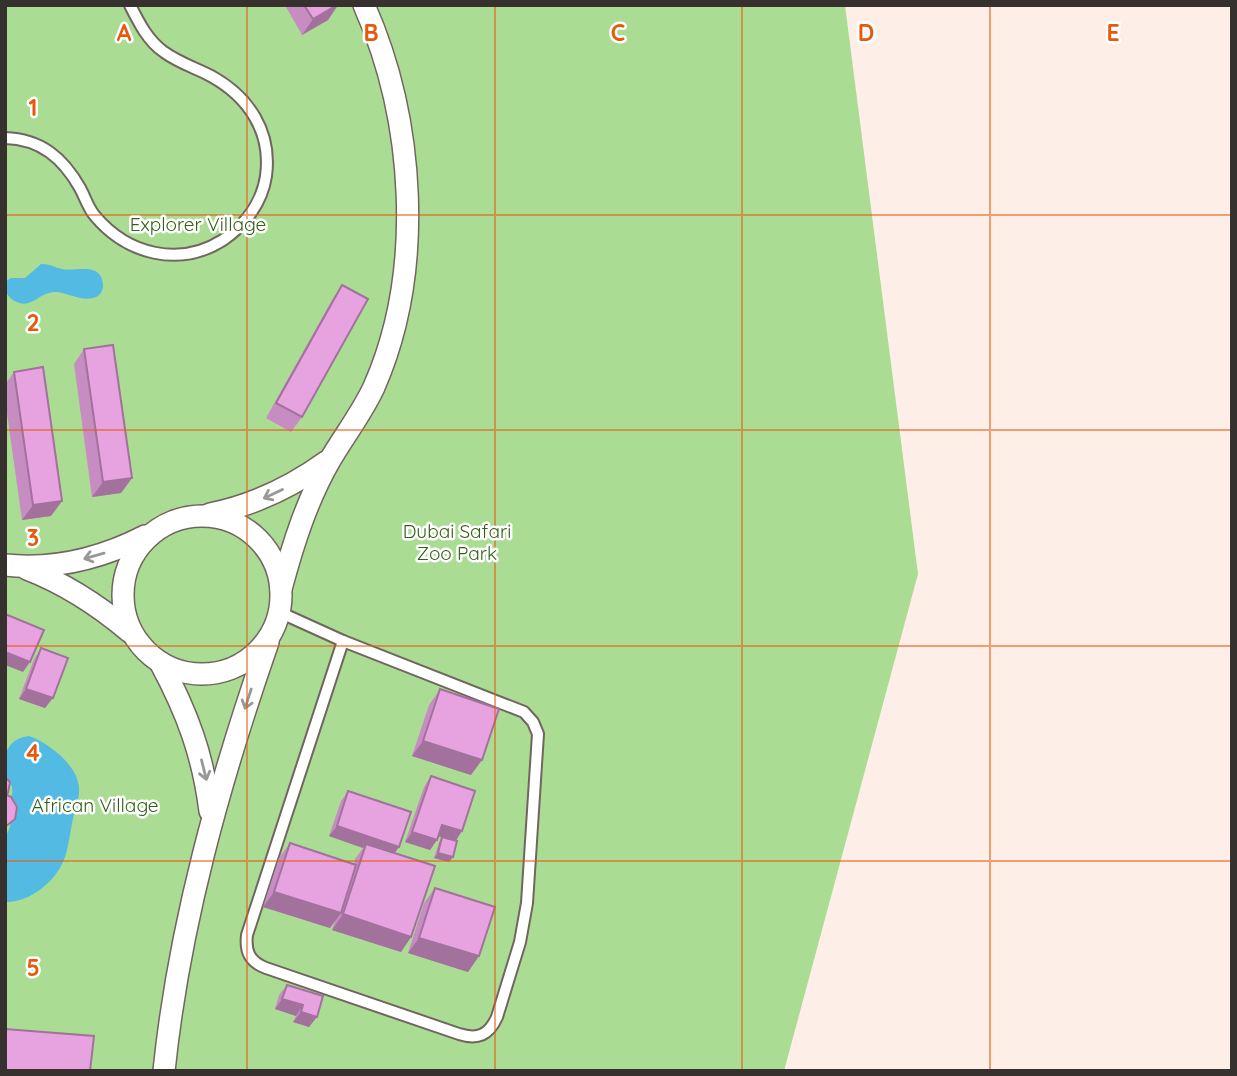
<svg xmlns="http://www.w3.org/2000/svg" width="1237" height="1076" font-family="Quicksand,sans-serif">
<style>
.green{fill:#abdc93}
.water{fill:#53bae3}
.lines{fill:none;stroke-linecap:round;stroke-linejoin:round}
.lane-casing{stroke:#716560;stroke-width:14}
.street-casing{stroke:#716560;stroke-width:24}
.lane{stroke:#fff;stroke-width:10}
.street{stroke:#fff;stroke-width:21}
.wall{fill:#c78cc1}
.shaded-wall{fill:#a2729d}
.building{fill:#e7a3e0;stroke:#a2729d;stroke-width:2}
.oneway{stroke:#9a9896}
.grid{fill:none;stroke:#e8590c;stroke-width:2;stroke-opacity:0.55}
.labels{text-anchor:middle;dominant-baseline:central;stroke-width:5;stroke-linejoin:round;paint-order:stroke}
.park-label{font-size:19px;fill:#325e15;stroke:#fff}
.grid-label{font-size:23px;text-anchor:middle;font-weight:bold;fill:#e8590c;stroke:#fff;stroke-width:5;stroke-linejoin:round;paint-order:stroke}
</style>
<rect width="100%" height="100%" fill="#fdefe8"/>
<path class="green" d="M5,5H845L918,574L784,1071H5Z"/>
<g class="water">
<path d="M41,264C50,264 54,267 62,269C75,272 101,261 103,284C104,289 100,296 96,297C81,303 67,291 53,292C37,294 30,311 13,300C6,295 5,291 5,282L11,278H25Z"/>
<path d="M29,736C47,742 74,763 78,782C82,796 74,810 72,824C69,838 68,853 61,866C51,885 27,903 5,902V836C15,824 8,813 11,799C12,791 13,796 12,788C11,782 6,778 5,773C2,754 9,738 29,736Z"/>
</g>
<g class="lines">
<g class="lane-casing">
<g id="lane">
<path d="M5,138C41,139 63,158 80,188C85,197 88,208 95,216C127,254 179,268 223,240C245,225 262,203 266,176C272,132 249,97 211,76C196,68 179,63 164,52C148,41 139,23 130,5"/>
<path d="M279,612L343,641"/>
<path d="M343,641L524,712L533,722L538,734L527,903L520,942L497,1017C489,1035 478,1040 459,1034L266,968C250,962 245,952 247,935Z"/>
</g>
</g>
<g class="street-casing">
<g id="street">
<path d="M210,514C254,505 290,488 326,462"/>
<circle cx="202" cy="595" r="79"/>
<path d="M5,565C54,570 102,558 145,536"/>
<path d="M27,569C66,584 98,605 130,632"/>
<path d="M281,589C293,544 307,500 330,460C344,436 362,413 374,387C425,271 415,120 364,5"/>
<path d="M160,662C187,712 203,755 210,811"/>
<path d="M164,1071C179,925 220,780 268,642"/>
</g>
</g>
<use href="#lane" class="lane"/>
<use href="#street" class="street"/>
</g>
<g class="wall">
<path d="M285,5H338L328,20L302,35Z"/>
<path d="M342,285L302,417L291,432L266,418L332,300Z"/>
<path d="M84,349L132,478L121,493L92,497L74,364Z"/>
<path d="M14,372L62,501L51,516L22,520L5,399V385Z"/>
<path d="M41,648L45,708L19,699L34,659Z"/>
<path d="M440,689L471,775L412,756L429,705Z"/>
<path d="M431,776L455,841L453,857L449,862L434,858L439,842L442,838L438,836L430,850L405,842L424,787Z"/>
<path d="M348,791L395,853L411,937L401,952L332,930L335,921L330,928L263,907L279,858L290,843L354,864L355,859L363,848L329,836L341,801Z"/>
<path d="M435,888L479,956L468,972L408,953L424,903Z"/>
<path d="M287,985L323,996L309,1027L293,1022L296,1016L275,1009L279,995Z"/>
</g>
<g class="shaded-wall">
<path d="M338,5L328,20L302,35L313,19Z"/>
<path d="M132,478L121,493L92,497L103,482Z"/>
<path d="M62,501L51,516L22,520L33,505Z"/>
<path d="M5,652L30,662L23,672L5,665Z"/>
<path d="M26,689L53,698L45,708L19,699Z"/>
<path d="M423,741L482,760L471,775L412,756Z"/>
<path d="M442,825L462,831L455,842L435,835Z"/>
<path d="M337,826L399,847L392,857L366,844L363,848L329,836Z"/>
<path d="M412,832L437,840L430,850L405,842Z"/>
<path d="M438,853L453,857L449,862L434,858Z"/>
<path d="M274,892L341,913L330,928L263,907Z"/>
<path d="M343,914L411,937L401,952L332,930Z"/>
<path d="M419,938L479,956L468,972L408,953Z"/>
<path d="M282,999L303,1005L296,1016L275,1009Z"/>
<path d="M301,1012L317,1017L309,1027L293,1022Z"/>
</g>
<g class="building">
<path d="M304,5H337L313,19Z"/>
<path d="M342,285L368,299L302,417L276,403Z"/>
<path d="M113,345L132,478L103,482L84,349Z"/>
<path d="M43,367L62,501L33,505L14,372Z"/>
<path d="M5,614L44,630L30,662L5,652Z"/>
<path d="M41,648L68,658L53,698L26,689Z"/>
<path d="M440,689L499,709L482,760L423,741Z"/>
<path d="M431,776L475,791L462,831L442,825L437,840L412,832Z"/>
<path d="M5,777L10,782L8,793L6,794Z"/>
<path d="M348,791L411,812L399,847L337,826Z"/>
<path d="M5,794L11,797L17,807L15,819L5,827Z"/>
<path d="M442,837L457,841L453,857L438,853Z"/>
<path d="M290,843L356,865L341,913L274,892Z"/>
<path d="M366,844L435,866L411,937L343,914Z"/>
<path d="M435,888L495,907L479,956L419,938Z"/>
<path d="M287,985L323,996L317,1017L301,1012L303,1005L282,999Z"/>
<path d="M5,1029L94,1036L90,1071H5Z"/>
</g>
<defs><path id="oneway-shaft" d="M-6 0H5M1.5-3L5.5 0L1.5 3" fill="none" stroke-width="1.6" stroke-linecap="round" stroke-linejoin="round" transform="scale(1.75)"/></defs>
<g class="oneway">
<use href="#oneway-shaft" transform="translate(273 494) rotate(155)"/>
<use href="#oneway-shaft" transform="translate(94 556) rotate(164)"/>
<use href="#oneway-shaft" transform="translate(248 699) rotate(108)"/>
<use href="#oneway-shaft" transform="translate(204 770) rotate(76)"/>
</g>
<path class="grid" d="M247,5V1071M495,5V1071M742,5V1071M990,5V1071M5,215H1232M5,430H1232M5,646H1232M5,861H1232"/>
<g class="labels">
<g class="park-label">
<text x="198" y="224">Explorer Village</text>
<text x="457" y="531">Dubai Safari<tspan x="457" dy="22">Zoo Park</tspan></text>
<text x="95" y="805">African Village</text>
</g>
</g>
<g class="grid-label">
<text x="124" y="41">A</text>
<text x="371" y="41">B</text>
<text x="618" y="41">C</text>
<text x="866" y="41">D</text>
<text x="1113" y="41">E</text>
<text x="33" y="116">1</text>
<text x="33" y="331">2</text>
<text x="33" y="546">3</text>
<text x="33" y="761">4</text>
<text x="33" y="976">5</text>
</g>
<rect width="1237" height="1076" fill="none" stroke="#36302e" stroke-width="14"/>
</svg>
